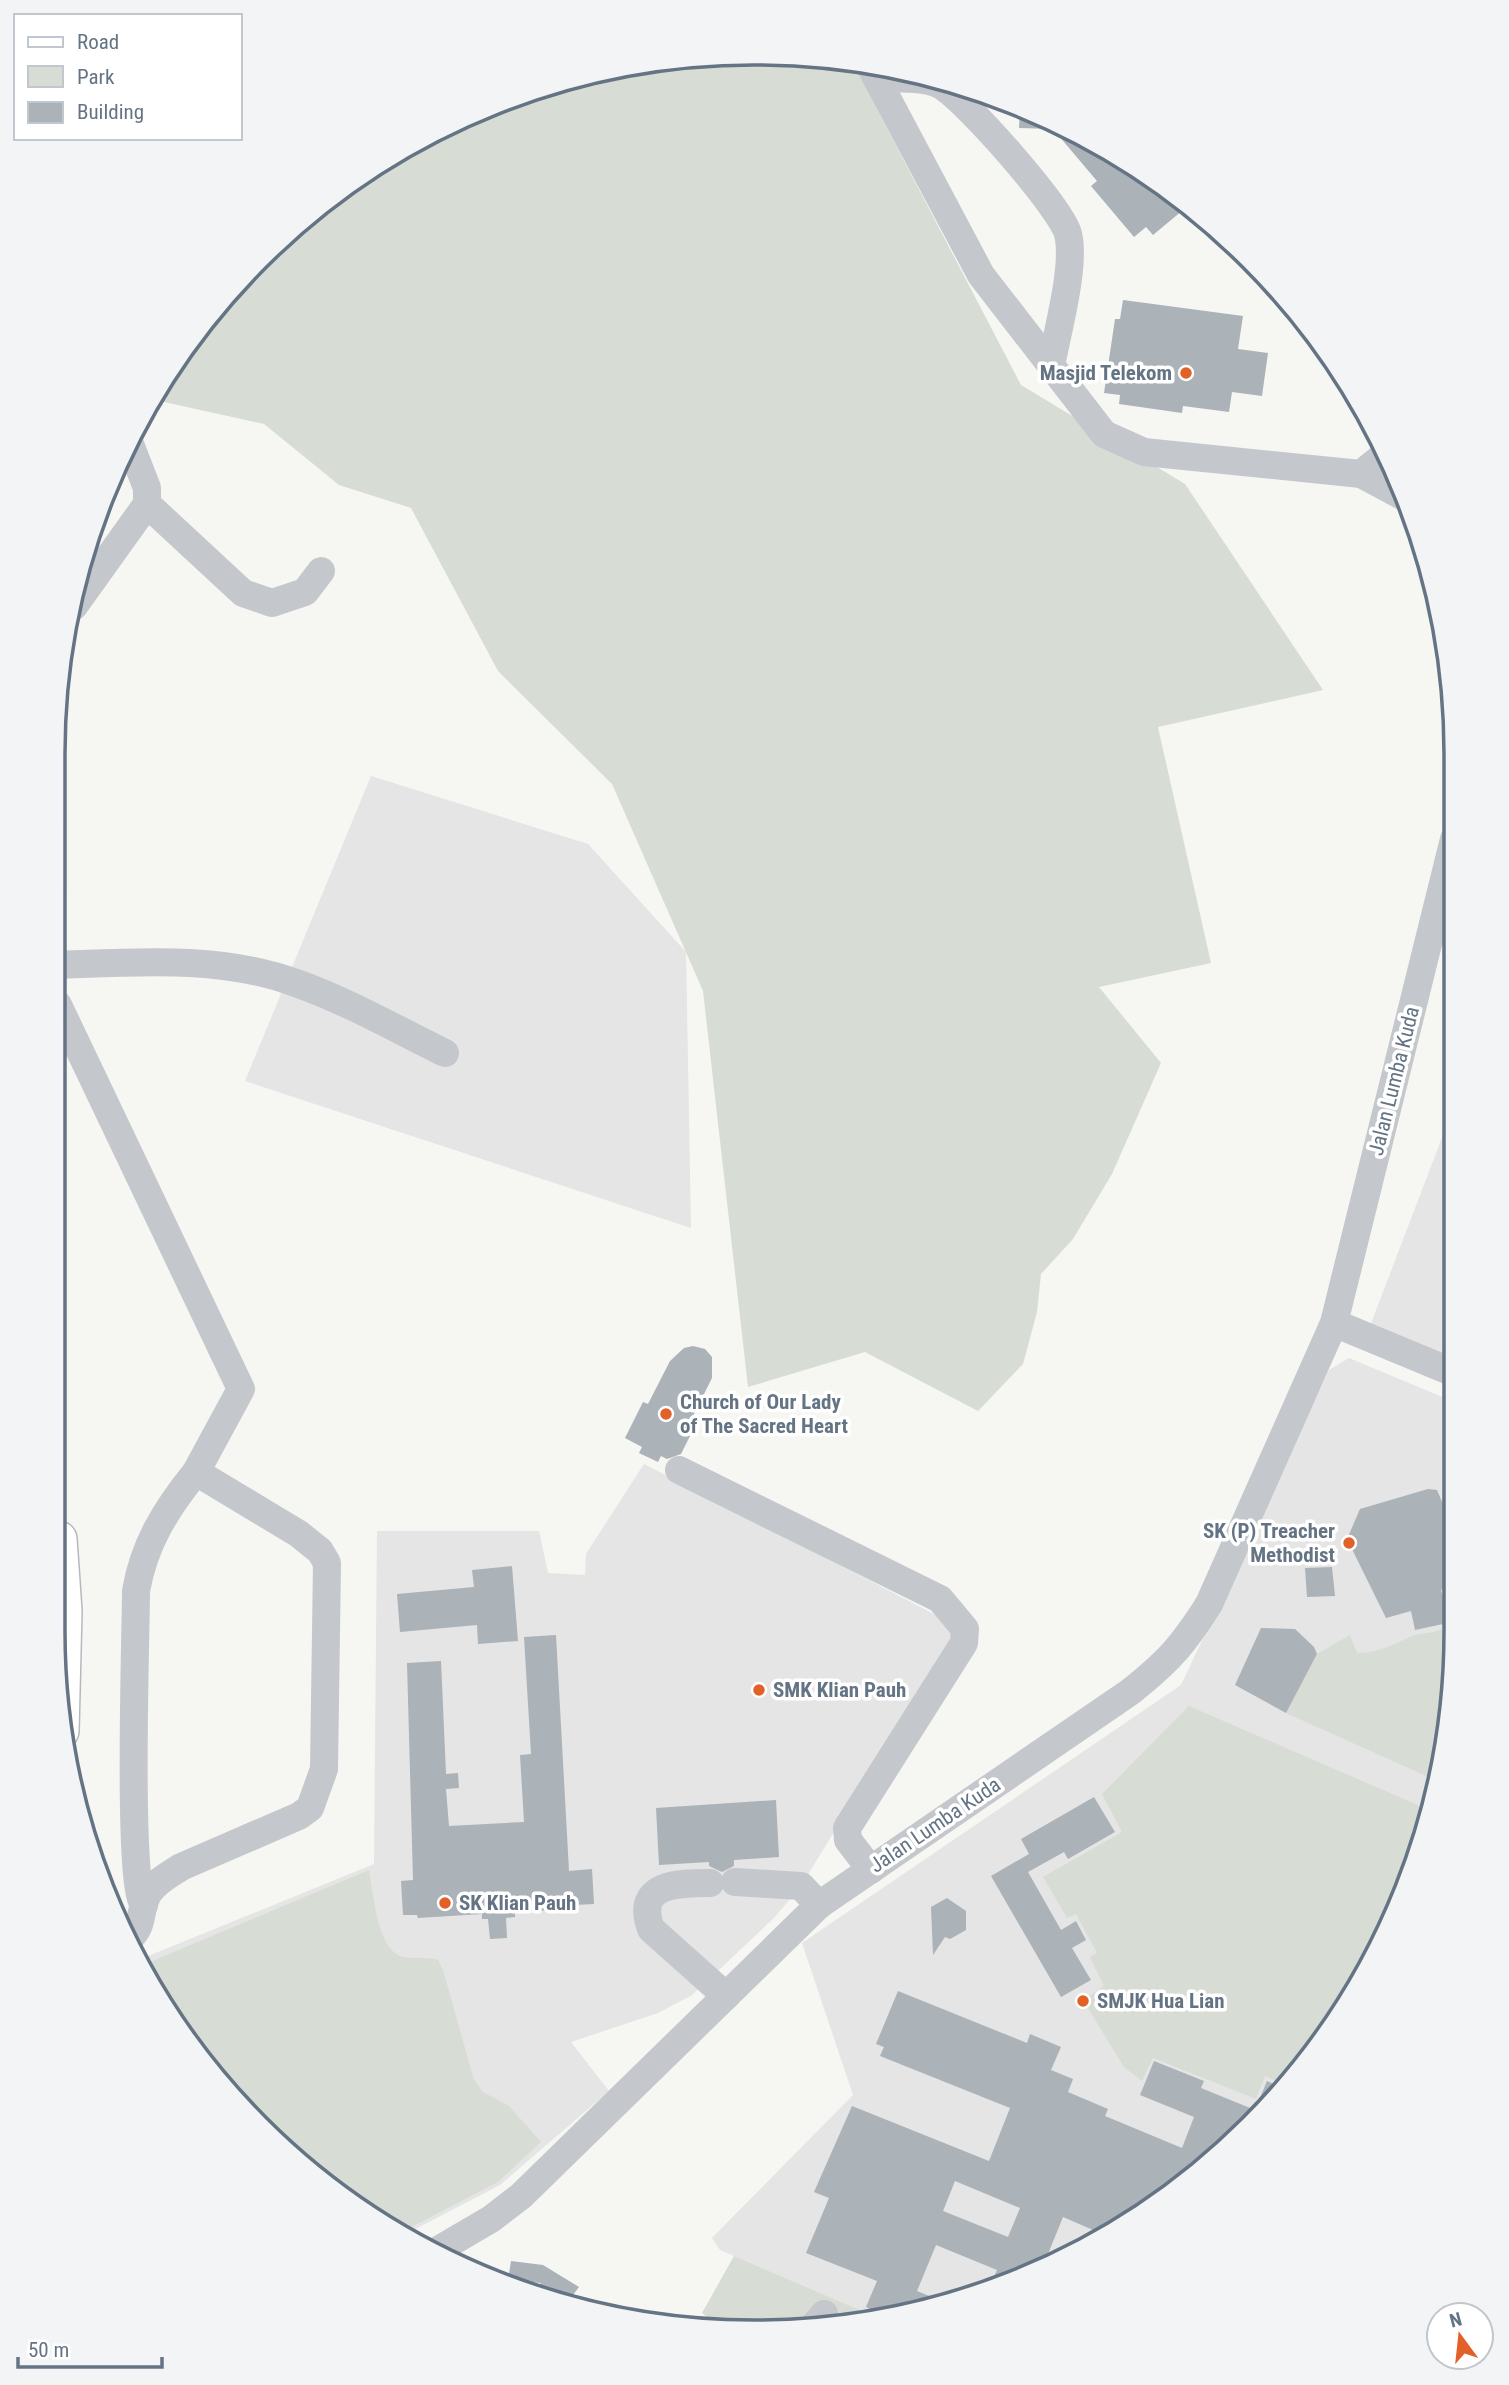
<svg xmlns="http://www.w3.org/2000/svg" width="1509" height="2385" font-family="'Roboto Condensed',sans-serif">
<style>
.built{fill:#e4e5e4}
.green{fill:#d7ddd4}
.building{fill:#abb2b8;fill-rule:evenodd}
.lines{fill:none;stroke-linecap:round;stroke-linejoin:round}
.major-casing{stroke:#b5b9bd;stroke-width:38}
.minor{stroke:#c4c7cb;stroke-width:28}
.major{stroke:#fff;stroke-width:35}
.poi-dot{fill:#e26128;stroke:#fff;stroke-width:2.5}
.labels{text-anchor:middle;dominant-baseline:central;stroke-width:7;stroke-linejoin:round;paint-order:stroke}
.poi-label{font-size:21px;font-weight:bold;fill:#657484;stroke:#fff;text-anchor:start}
.street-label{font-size:21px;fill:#657484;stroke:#fff}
.rim{fill:none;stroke:#657484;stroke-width:3.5}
</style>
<rect width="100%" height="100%" fill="#f6f6f3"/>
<g class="built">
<path d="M371,776L588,844L686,952L691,1228L245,1081Z"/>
<path d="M1453,1109L1452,1358L1370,1326Z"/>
<path d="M1349,1358L1452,1401L1451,1722L1403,1900L1311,2058L1218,2158L1144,2214L1065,2260L937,2308L881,2319L720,2250L712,2238L853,2095L802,1943L1181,1685L1329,1370Z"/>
<path d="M644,1464L959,1627L801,1886L774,1918L692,1995L658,2013L571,2042L609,2091L500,2185L404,2235L327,2188L258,2127L171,2021L141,1959L374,1864L377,1531H539L548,1573L585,1575L586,1554Z"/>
</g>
<g class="green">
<path d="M801,54L853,63L1021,385L1185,484L1323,690L1158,727L1211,963L1099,987L1161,1063L1112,1174L1073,1239L1041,1274L1037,1312L1023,1364L978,1411L865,1352L748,1387L703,991L612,784L498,671L411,508L339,485L264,424L155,400L198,327L292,226L404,146L529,90L663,58Z"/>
<path d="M1451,1624V1722L1435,1780L1286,1713L1317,1654L1350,1635L1357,1653C1381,1652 1389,1646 1410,1637C1427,1630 1431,1637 1451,1624Z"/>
<path d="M1189,1706L1427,1809L1403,1900L1311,2058L1286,2085L1265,2076L1256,2099L1153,2058L1142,2081L1124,2067L1083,2000L1104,1986L1090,1957L1097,1953L1076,1914L1067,1918L1043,1877L1122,1832L1102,1794Z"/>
<path d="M369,1870C373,1892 377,1947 400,1956C411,1960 426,1956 438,1960L443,1970L474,2080L483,2092L509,2106L541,2142L498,2182L400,2233L327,2188L258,2127L171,2021L143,1965Z"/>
<path d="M734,2256L881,2319L846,2327L725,2330L702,2313Z"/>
</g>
<g class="building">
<path d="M1020,108L1065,125L1189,205L1153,235L1146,227L1134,237L1091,186L1097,181L1053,129L1019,128Z"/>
<path d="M1123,300L1243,316L1238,349L1268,353L1262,396L1232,392L1229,412L1183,406L1182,413L1119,404L1120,395L1104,393L1115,319H1120Z"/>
<path d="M693,1346L705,1349L712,1357V1378L689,1424L695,1426L681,1454L667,1459L661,1456L658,1462L639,1453L642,1447L625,1438L643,1402L648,1404L670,1361L684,1348Z"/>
<path d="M1428,1489L1437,1490L1451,1523V1586L1441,1590L1447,1612L1443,1624L1415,1630L1411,1611L1386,1618L1347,1539L1360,1509Z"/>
<path d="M512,1566L518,1641L478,1644L477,1625L400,1632L397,1594L474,1587L472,1570Z"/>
<path d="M1332,1567L1335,1596L1307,1597L1305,1568Z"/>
<path d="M1261,1628L1295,1629L1314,1647L1317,1654L1286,1713L1235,1685Z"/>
<path d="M556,1635L569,1871L592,1869L594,1904L574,1905V1909L515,1912V1917L506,1918L507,1938L490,1939L488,1919H482V1914L418,1918L417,1915H403L401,1881L413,1880L407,1663L441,1661L446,1774L458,1773L459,1788L446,1789L449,1826L524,1822L520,1755L531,1754L524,1637Z"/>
<path d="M1094,1797L1115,1832L1068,1859L1064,1852L1028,1872L1061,1930L1076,1921L1086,1940L1072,1948L1091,1980L1061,1997L991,1876L1029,1854L1021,1839Z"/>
<path d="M776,1800L779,1857L734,1860V1866L722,1872L709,1866V1862L659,1865L656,1808Z"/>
<path d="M947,1898L966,1911V1930L950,1939L945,1937L933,1955L931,1907Z"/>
<path d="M898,1991L1027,2043L1030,2034L1061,2047L1051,2070L1073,2079L1068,2092L1108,2109L1105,2116L1182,2148L1194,2117L1140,2095L1154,2061L1204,2081L1201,2088L1255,2110L1267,2081L1283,2088L1218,2158L1144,2214L1107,2236L1063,2217L1048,2254L1065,2260L989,2289L997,2270L936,2245L917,2291L949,2304L890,2318L866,2307L877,2281L806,2253L829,2198L814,2192L852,2106L989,2161L1010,2108L880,2056L884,2047L876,2044ZM955,2181L1020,2208L1008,2237L943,2211Z"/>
<path d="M511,2261L543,2265L579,2287L567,2303L533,2296L541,2283L508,2280Z"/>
</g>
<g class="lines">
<g class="major-casing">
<path id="major" d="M59,1539L64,1611L61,1731"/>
</g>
<g class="minor">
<path d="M870,66L981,275L1104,434L1144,452L1361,474"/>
<path d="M877,79C896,79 923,76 940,85C964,97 1062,209 1068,234C1076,265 1057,333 1051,366"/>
<path d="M1387,453L1361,474L1404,497"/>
<path d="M147,504L243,593L272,603L305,592L321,571"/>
<path d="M74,606L147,504V488L130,444"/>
<path d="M58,965C137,962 220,955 296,983C347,1001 396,1029 445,1053"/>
<path d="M58,1005L241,1389L196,1472L299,1534L320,1551L327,1563L324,1769L310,1808L299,1816L181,1867C169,1875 153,1883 147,1896C139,1912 144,1925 130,1938"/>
<path d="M1334,1323L1452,1372"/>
<path d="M679,1470L940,1599L965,1629L964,1643L847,1828L848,1840L871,1870"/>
<path d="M735,1882L801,1886L819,1905"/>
<path d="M710,1883C678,1883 634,1883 651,1929L726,1996"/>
<path d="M144,1905C127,1889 136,1631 136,1591C144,1544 166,1509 196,1472"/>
<path d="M433,2253L491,2219L521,2196L819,1905L1130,1692C1169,1661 1183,1645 1209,1604L1334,1323L1454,839"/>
<path d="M812,2328L824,2314"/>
</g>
<use href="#major" class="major"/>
</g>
<g class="poi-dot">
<circle cx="1186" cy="373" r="7"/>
<circle cx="666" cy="1414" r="7"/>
<circle cx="1349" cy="1543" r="7"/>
<circle cx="759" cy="1690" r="7"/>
<circle cx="445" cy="1903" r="7"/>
<circle cx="1083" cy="2001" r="7"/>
</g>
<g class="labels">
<g class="poi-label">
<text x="1172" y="373" text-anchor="end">Masjid Telekom</text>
<text x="680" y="1402">Church of Our Lady<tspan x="680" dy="24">of The Sacred Heart</tspan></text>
<text x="1335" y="1531" text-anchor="end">SK (P) Treacher<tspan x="1335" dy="24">Methodist</tspan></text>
<text x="773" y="1690">SMK Klian Pauh</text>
<text x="459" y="1903">SK Klian Pauh</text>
<text x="1097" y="2001">SMJK Hua Lian</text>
</g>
<g class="street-label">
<text transform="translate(1394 1081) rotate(-76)">Jalan Lumba Kuda</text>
<text transform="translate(935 1825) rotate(-34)">Jalan Lumba Kuda</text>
</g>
</g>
<path d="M0 0H1509V2385H0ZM754 65H755A689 689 0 0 1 1444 754V1631A689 689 0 0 1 755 2320H754A689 689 0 0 1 65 1631V754A689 689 0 0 1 754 65Z" fill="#f3f4f5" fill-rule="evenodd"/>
<path class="rim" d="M754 65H755A689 689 0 0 1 1444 754V1631A689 689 0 0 1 755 2320H754A689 689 0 0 1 65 1631V754A689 689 0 0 1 754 65Z"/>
<rect x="14" y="14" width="228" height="126" fill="#ffffff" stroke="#c1c7ce" stroke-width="2"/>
<rect x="28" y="37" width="35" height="10" fill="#ffffff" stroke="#c1c7ce" stroke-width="2"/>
<text x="77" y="49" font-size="21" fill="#657484">Road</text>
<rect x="28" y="66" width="35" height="21" fill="#d7ddd4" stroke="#c1c7ce" stroke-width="2"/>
<text x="77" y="84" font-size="21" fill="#657484">Park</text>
<rect x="28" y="102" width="35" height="21" fill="#abb2b8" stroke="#c1c7ce" stroke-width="2"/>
<text x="77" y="119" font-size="21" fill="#657484">Building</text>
<g transform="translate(1460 2336) rotate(345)"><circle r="33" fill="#ffffff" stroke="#c1c7ce" stroke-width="2"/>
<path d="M0-5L12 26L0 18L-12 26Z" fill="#e26128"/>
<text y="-10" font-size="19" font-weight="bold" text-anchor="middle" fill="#657484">N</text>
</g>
<path d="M18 2357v10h144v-10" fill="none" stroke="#657484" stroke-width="3.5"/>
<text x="28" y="2357" font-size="21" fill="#657484" stroke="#ffffff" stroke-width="5" paint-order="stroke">50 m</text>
</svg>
